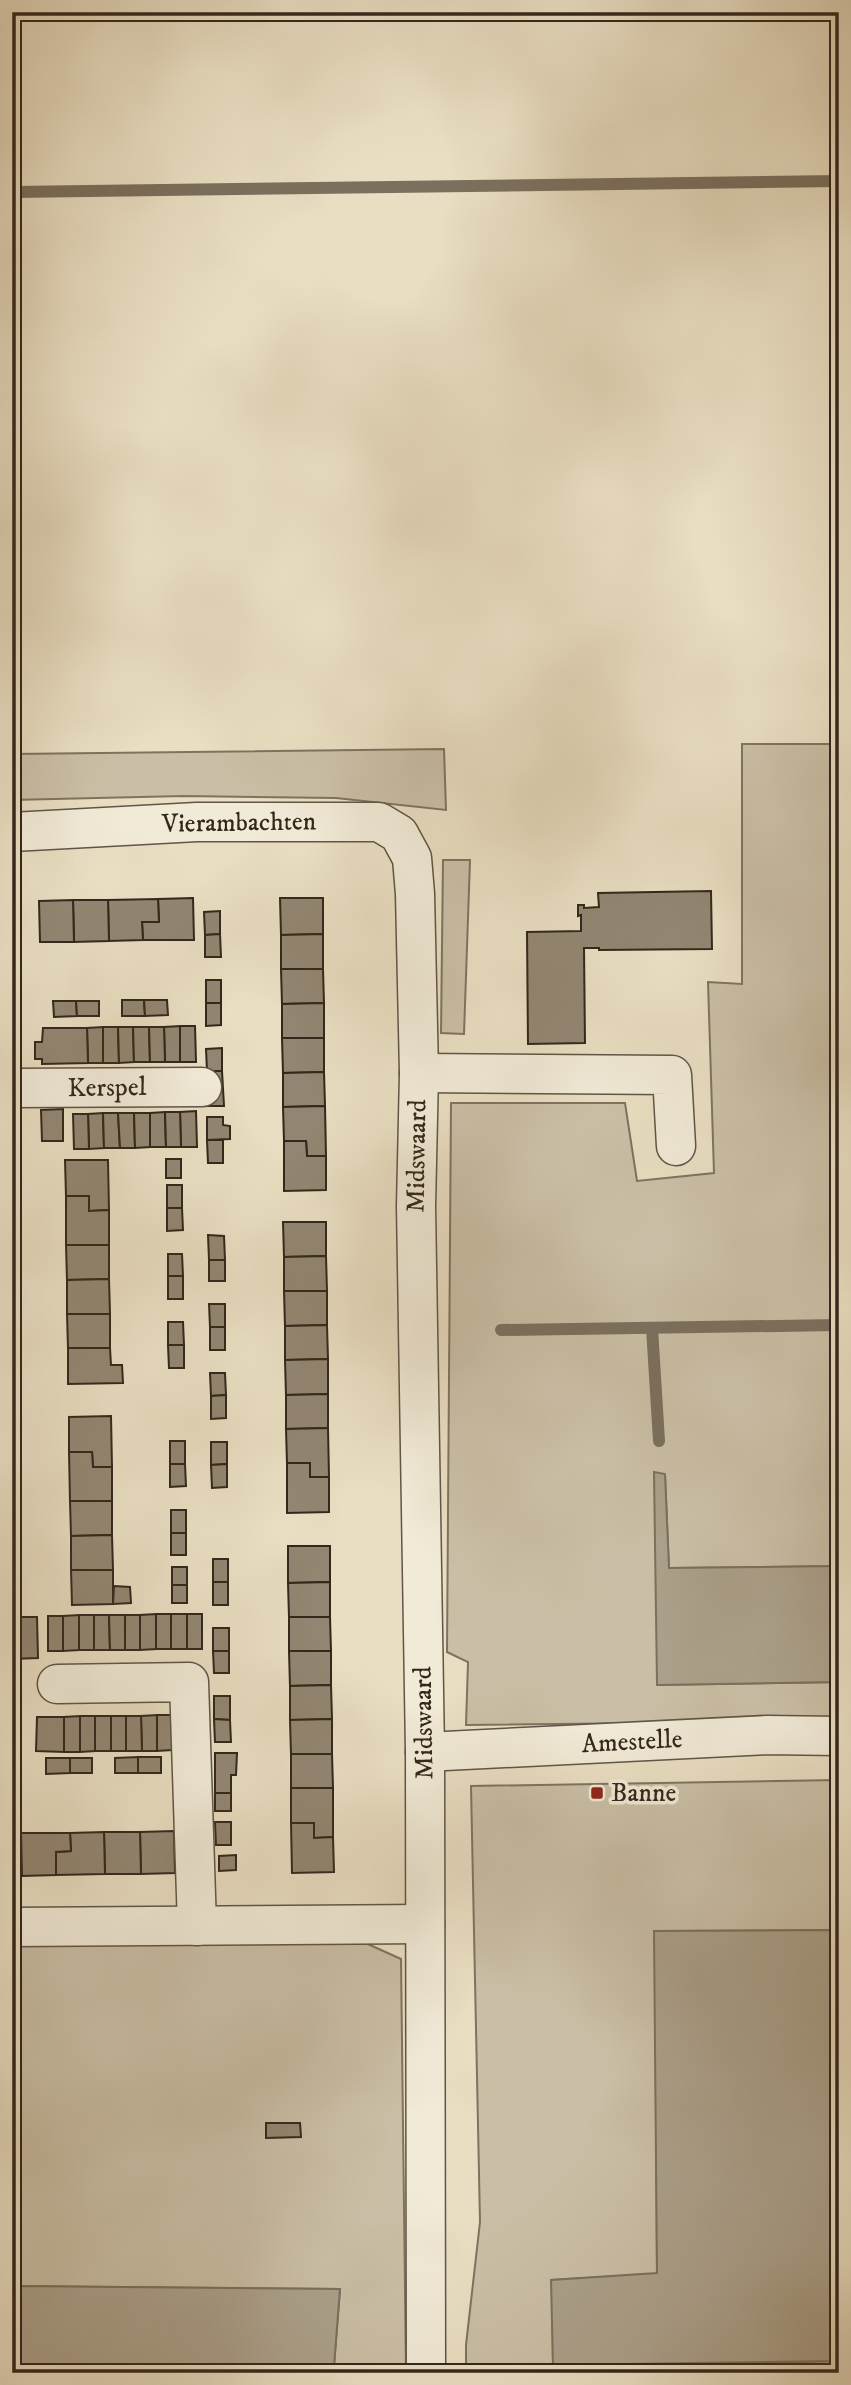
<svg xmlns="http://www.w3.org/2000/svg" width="851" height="2385" font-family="'IM FELL DW Pica',serif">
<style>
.green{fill:#cabfa6;stroke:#7e7361;stroke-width:2}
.water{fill:#aba08a;stroke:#7b705e;stroke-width:2}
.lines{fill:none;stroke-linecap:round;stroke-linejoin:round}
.stream{stroke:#7b705e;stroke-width:12}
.building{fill:#928672;stroke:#33271c;stroke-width:2}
.minor-casing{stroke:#605546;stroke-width:41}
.minor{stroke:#f1ead7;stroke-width:38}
.poi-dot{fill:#8f2418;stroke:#f1ead7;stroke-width:2.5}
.labels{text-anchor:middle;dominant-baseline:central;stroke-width:7;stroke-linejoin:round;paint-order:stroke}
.street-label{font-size:26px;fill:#33271c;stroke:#f1ead7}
.poi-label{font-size:26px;fill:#33271c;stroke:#f1ead7;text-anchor:start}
</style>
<rect width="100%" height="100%" fill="#e9dec2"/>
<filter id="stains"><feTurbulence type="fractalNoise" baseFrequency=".00286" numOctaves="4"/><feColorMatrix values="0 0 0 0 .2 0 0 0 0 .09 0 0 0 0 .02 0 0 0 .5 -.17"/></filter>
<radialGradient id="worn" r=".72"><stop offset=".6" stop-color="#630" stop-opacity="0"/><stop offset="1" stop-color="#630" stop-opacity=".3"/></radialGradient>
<g class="green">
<path d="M742,744H839V1566L669,1568L665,1475L657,1685L839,1682V1721L466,1725L468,1662L447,1652L451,1103H625L637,1181L714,1173L708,982L742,984Z"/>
<path d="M444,749L446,810L336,798L183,796L12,800V754Z"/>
<path d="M443,860H470L464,1034L441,1033Z"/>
<path d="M839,1780V2102L834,1930L655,1931L657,2274L552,2280L553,2365L528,2369L527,2373H466V2345L480,2222L471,1786Z"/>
<path d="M350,1936L401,1959L406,2373H103L334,2366L340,2289L12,2286V1946Z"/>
<path d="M839,2361V2373H757V2363Z"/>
</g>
<g class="water">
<path d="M654,1472L665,1474L669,1568L839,1566V1682L657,1685Z"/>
<path d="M834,1930L839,2102V2361L553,2365L551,2280L657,2273L654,1931Z"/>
<path d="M12,2286L340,2289L334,2366L103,2373H12Z"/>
</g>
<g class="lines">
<g class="stream">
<path d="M12,192L839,181"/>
<path d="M652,1328L659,1441"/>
<path d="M501,1330L839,1325"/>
</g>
</g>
<g class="building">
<path d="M711,891L712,949L599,950V948H584L585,1043L528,1044L527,932L581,931V915L578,916V905H584V908L599,907L598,893Z"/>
<path d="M193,898L194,940H143L142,922H159L158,899Z"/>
<path d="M280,898H323V934L281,935Z"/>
<path d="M158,899L159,922H142L143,940L109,941L108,900Z"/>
<path d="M73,900H108L109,941L74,942Z"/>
<path d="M73,900L74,942H40L39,901Z"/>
<path d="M220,911V934L205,935L204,912Z"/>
<path d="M220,934L221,957H205V935Z"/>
<path d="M323,934V969H281V935Z"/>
<path d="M281,969H323L324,1003L282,1004Z"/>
<rect x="206" y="980" width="15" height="23"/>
<path d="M122,1000H144L145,1016H122Z"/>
<path d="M144,1000H167L168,1015L145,1016Z"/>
<path d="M53,1001H76L77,1016L54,1017Z"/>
<path d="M76,1001H99V1016H77Z"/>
<path d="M206,1003H221V1025L206,1026Z"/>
<path d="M324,1003V1038H282V1004Z"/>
<path d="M180,1026H195L196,1062H180Z"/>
<path d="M180,1026V1062H165L164,1027Z"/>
<path d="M103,1027H118L119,1063H103Z"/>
<path d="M103,1027V1063H88L87,1028Z"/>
<path d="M118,1027H133L134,1062L119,1063Z"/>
<path d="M133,1027H149L150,1062H134Z"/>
<path d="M149,1027H164L165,1062H150Z"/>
<path d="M43,1028H87L88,1063L42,1064V1059H35V1042H42Z"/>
<path d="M282,1038H324V1072L283,1073Z"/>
<path d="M222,1048V1071H207L206,1049Z"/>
<path d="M207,1071H222L224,1106H207Z"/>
<path d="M324,1072L325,1106L283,1107V1073Z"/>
<path d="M325,1106L326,1156H307L306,1141H284L283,1107Z"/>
<path d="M63,1109V1141H42L41,1110Z"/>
<path d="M196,1111L197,1147H181L180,1112Z"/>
<path d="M165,1112L166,1147H150V1113Z"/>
<path d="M165,1112H180L181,1147H166Z"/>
<path d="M103,1113L104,1148L89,1149L88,1114Z"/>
<path d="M103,1113H118L120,1148H104Z"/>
<path d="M118,1113H134L135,1148H120Z"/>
<path d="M134,1113H150V1147L135,1148Z"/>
<path d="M73,1114H88L89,1149H74Z"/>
<path d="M207,1117H223V1125L230,1126V1139L207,1140Z"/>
<path d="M207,1140H223V1163H208Z"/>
<path d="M284,1141H306L307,1156H326V1190L284,1191Z"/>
<rect x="166" y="1159" width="15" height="19"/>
<path d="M65,1160H108L109,1210L89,1211V1196H66Z"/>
<rect x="167" y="1185" width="15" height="23"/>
<path d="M66,1196H89V1211L109,1210V1245H66Z"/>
<path d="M167,1208H182L183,1230L167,1231Z"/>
<path d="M283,1222H326V1256L284,1257Z"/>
<path d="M208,1235L224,1236L225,1260H209Z"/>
<path d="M66,1245H109V1279L67,1280Z"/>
<path d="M168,1254H182L183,1276H168Z"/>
<path d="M326,1256L327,1291H284V1257Z"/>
<rect x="209" y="1260" width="16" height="21"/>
<rect x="168" y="1276" width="15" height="23"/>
<path d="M109,1279L110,1314H67V1280Z"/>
<path d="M284,1291H327V1325L285,1326Z"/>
<path d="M209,1304H225V1327H210Z"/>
<path d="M67,1314H110V1348H68Z"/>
<path d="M168,1322H183L184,1345H168Z"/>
<path d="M327,1325L328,1359L285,1360V1326Z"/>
<rect x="210" y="1327" width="15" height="23"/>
<path d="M168,1345H184V1368H169Z"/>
<path d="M68,1348H110L111,1365H122L123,1383L68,1384Z"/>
<path d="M328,1359V1394L286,1395L285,1360Z"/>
<path d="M210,1373H225L226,1395L211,1396Z"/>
<path d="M328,1394V1428L286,1429V1395Z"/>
<path d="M226,1395V1418L211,1419V1396Z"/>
<path d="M111,1416L112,1467H93L92,1452H69V1417Z"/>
<path d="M328,1428L329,1477H310V1463H287L286,1429Z"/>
<rect x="170" y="1441" width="15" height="23"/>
<path d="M211,1442H227V1464L211,1465Z"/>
<path d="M69,1452H92L93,1467H112V1501H70Z"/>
<path d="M287,1463H310V1477H329V1512L287,1513Z"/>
<path d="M170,1464H185L186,1486L170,1487Z"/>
<path d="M227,1464V1487L212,1488L211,1465Z"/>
<path d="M70,1501H112V1535L71,1536Z"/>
<rect x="171" y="1510" width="15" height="23"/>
<rect x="171" y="1533" width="15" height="22"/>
<path d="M112,1535L113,1570H71V1536Z"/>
<path d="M288,1546H330V1582L288,1583Z"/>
<rect x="213" y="1559" width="15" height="23"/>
<rect x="172" y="1567" width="15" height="18"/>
<path d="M71,1570H113V1604L72,1605Z"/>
<rect x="213" y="1582" width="15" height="23"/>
<path d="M330,1582V1617H289L288,1583Z"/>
<rect x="172" y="1585" width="15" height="18"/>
<path d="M114,1586L130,1587L131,1603L113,1604Z"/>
<rect x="156" y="1614" width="15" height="35"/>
<path d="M156,1614V1649L140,1650V1615Z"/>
<rect x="171" y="1614" width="16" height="35"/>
<rect x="187" y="1614" width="15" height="35"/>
<rect x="79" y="1615" width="15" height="35"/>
<path d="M79,1615V1650L63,1651V1616Z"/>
<path d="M94,1615H109L110,1650H94Z"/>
<path d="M109,1615H125V1650H110Z"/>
<rect x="125" y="1615" width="15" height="35"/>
<rect x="48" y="1616" width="15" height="35"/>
<path d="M12,1617H37L38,1658L12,1659Z"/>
<path d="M289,1617H330L331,1651H289Z"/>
<rect x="213" y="1628" width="16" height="23"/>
<path d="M213,1651H229V1673H214Z"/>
<path d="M289,1651H331V1685L290,1686Z"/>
<path d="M331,1685L332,1719L290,1720V1686Z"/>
<path d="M214,1696H230V1720L214,1719Z"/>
<path d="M157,1715H172V1750L157,1751Z"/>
<path d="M157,1715V1751H142L141,1716Z"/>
<path d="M80,1716H95V1751L80,1752Z"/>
<path d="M80,1716V1752H64V1717Z"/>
<rect x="95" y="1716" width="16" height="35"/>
<rect x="111" y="1716" width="15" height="35"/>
<path d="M126,1716H141L142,1751H126Z"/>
<path d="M37,1717H64V1752L36,1751Z"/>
<path d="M214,1719L230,1720L231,1742H215Z"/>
<path d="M332,1719V1754H291L290,1720Z"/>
<path d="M215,1753H237L236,1775H231V1793H215Z"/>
<path d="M291,1754H332L333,1788H291Z"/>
<rect x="138" y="1757" width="23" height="16"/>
<path d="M138,1757V1773H115V1758Z"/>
<path d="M12,1758H21V1773L12,1771Z"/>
<path d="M46,1758H70V1773L46,1774Z"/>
<rect x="70" y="1758" width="22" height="15"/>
<path d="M291,1788H333V1837L314,1838V1823H291Z"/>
<rect x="215" y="1793" width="16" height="18"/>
<path d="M215,1822H231V1845H216Z"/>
<path d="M291,1823H314V1838L333,1837L334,1872L292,1873Z"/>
<path d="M174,1831L175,1873L141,1874L140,1832Z"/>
<path d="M104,1832H140L141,1874H105Z"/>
<path d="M104,1832L105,1874L56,1875V1852L71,1851L70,1833Z"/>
<path d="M21,1833L22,1876H12V1834Z"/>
<path d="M21,1833H70L71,1851L56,1852V1875L22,1876Z"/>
<path d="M236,1855V1870L219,1871V1856Z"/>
<path d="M266,2123H300L301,2137L266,2138Z"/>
</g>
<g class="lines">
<g class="minor-casing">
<g id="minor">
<path d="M12,832L197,822H379L399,834L412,858L415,894L419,1073L416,1206L425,1752L426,2373"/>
<path d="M419,1073L672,1075L676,1146"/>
<path d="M12,1088L202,1087"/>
<path d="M57,1684L189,1682L197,1926"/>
<path d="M425,1752L767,1735L839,1736"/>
<path d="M12,1927L425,1924"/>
</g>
</g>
<use href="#minor" class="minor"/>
</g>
<rect class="poi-dot" x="590" y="1786" width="14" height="14" rx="3.5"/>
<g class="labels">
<g class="street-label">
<text transform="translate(239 823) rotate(-1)">Vierambachten</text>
<text transform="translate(107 1088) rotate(-1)">Kerspel</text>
<text transform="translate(417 1156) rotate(-89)">Midswaard</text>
<text transform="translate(424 1723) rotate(-91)">Midswaard</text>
<text transform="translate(632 1742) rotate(-3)">Amestelle</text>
</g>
<g class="poi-label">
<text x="611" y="1793">Banne</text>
</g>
</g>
<rect width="851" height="2385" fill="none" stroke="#e9dec2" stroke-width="42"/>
<rect x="14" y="14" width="823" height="2357" fill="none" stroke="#33271c" stroke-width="3.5"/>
<rect x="21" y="21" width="809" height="2343" fill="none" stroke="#33271c" stroke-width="2"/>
<rect width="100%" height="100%" filter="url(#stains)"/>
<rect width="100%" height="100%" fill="url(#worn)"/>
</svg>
